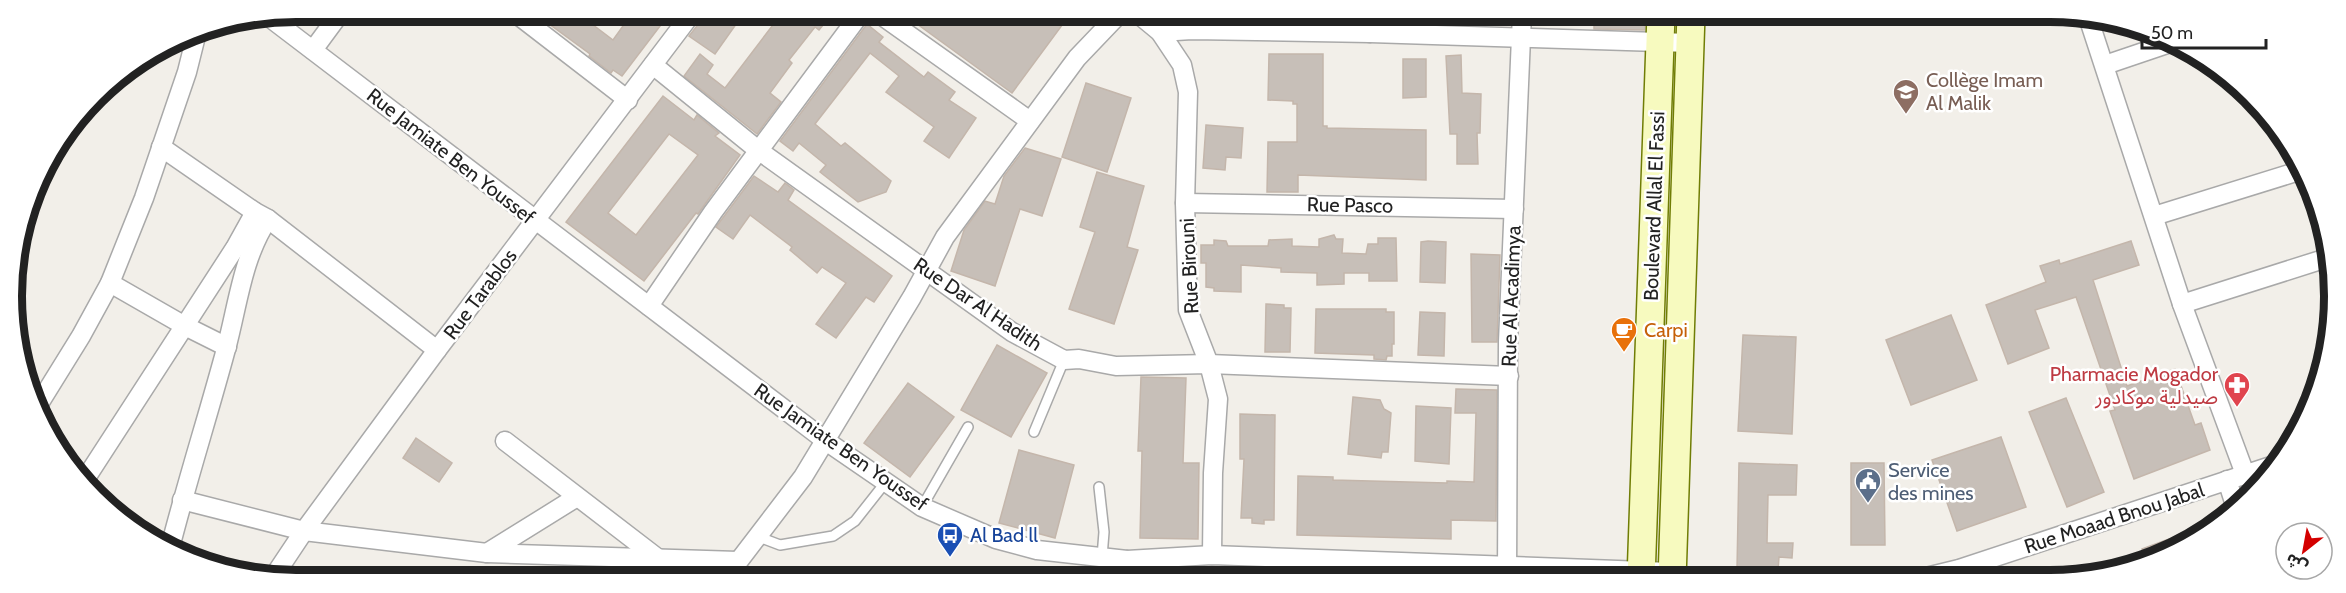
<svg xmlns="http://www.w3.org/2000/svg" width="2346" height="593" font-family="Cabin,'Noto Sans Arabic',sans-serif">
<style>
.building{fill:#c7bfb8;stroke:#c4b6ab;stroke-width:1.5;fill-rule:evenodd}
.lines{fill:none;stroke-linecap:round;stroke-linejoin:round}
.lane-casing{stroke:#a9a9a9;stroke-width:12}
.street-casing{stroke:#a9a9a9;stroke-width:21}
.secondary-casing{stroke:#707d05;stroke-width:30}
.lane{stroke:#fff;stroke-width:9}
.street{stroke:#fff;stroke-width:18}
.secondary{stroke:#f7fabf;stroke-width:27}
.labels{text-anchor:middle;dominant-baseline:central;stroke-width:5;stroke-linejoin:round;paint-order:stroke}
.education-label{font-size:20px;fill:#785e54;stroke:#fff;text-anchor:start}
.street-label{font-size:20px;fill:#222;stroke:#fff}
.food-label{font-size:20px;fill:#c56008;stroke:#fff;text-anchor:start}
.health-label{font-size:20px;fill:#be3a42;stroke:#fff;text-anchor:end}
.service-label{font-size:20px;fill:#4e5e75;stroke:#fff;text-anchor:start}
.transit-label{font-size:20px;fill:#164399;stroke:#fff;text-anchor:start}
.rim{fill:none;stroke:#222;stroke-width:8}
</style>
<rect width="100%" height="100%" fill="#f2efe9"/>
<g class="building">
<path d="M545,12H576L613,40L633,12L670,13L622,76L613,70L611,73L589,56L590,54L541,18Z"/>
<path d="M707,13H744L715,54L689,36Z"/>
<path d="M782,13H833L819,30L815,27L789,60L792,63L770,93L781,102L757,134L684,76L700,54L713,65L707,74L725,88Z"/>
<path d="M902,13H1071L1012,93Z"/>
<path d="M1594,14H1645V30L1594,29Z"/>
<path d="M867,24L883,37L879,42L924,77L928,72L955,92L949,100L976,118L949,158L924,141L934,127L886,92L899,76L870,53L815,124L841,146L845,143L891,181L886,192L858,202L820,172L826,165L799,143L793,151L780,141Z"/>
<path d="M1269,54H1323V126H1327V128L1426,130V180L1298,175V192H1267L1268,142H1297V104H1293V101L1268,100Z"/>
<path d="M1461,55L1462,93L1481,94L1480,133H1477L1478,164H1457V134H1450L1446,56Z"/>
<path d="M1403,59H1426V97L1403,98Z"/>
<path d="M1086,83L1131,98L1107,172L1062,157Z"/>
<path d="M663,96L694,120L697,115L719,133L715,136L740,155L698,214L696,213L644,281L566,222ZM669,134L698,155L636,235L608,213Z"/>
<path d="M1206,125L1243,128L1241,158L1226,157L1225,170L1203,168Z"/>
<path d="M1025,148L1061,159L1042,216L1020,209L995,286L951,271L964,230L985,201L995,204L1004,176Z"/>
<path d="M1097,172L1144,186L1127,247L1138,250L1114,324L1069,309L1095,232L1080,227Z"/>
<path d="M754,176L778,192L785,183L794,190L788,200L892,276L874,302L866,297L836,338L816,324L846,283L822,267L817,273L790,250L792,247L750,215L733,239L716,227Z"/>
<path d="M1334,235L1336,239H1343L1342,253L1366,254L1368,244H1378V238H1396L1397,281H1369V273H1344V284L1317,285V273L1281,272V268L1241,265V292L1214,291V288L1206,287V263H1201V245H1214V240L1226,241L1228,246H1268L1269,240L1292,239V246L1319,247V239Z"/>
<path d="M1428,241L1446,242L1445,283L1420,282L1421,242Z"/>
<path d="M2131,241L2139,265L2093,280L2127,386L2175,369L2195,425L2201,423L2210,450L2134,479L2110,411L2115,410L2076,297L2035,310L2049,348L2008,364L1986,305L2046,282L2040,266L2059,260L2060,264Z"/>
<path d="M1471,254L1500,255L1497,342H1472Z"/>
<path d="M1266,304L1284,305V308H1291L1290,352H1265Z"/>
<path d="M1316,309H1386V312H1394V344H1392V356H1387L1386,360L1374,359V355L1315,353Z"/>
<path d="M1420,312L1445,313L1444,356L1418,355Z"/>
<path d="M1951,315L1977,380L1911,405L1886,340Z"/>
<path d="M1743,335L1796,337L1792,434L1738,431Z"/>
<path d="M997,345L1047,373L1011,437L961,410Z"/>
<path d="M1141,377L1186,378L1183,463H1199L1198,539L1140,538L1142,451H1138Z"/>
<path d="M908,383L954,417L910,477L864,443Z"/>
<path d="M1456,389L1497,390L1496,521L1451,520V539L1297,535L1298,476L1333,477V480L1447,483V481L1474,482L1476,413H1455Z"/>
<path d="M1353,397L1380,400L1384,409L1391,413L1388,452H1382L1381,458L1348,454Z"/>
<path d="M2066,398L2104,492L2067,507L2029,412Z"/>
<path d="M1416,406L1451,408L1449,464L1415,461Z"/>
<path d="M1240,414L1275,415L1274,520H1264V524L1252,523V518H1241L1244,459H1240Z"/>
<path d="M2001,437L2026,507L1957,531L1932,460Z"/>
<path d="M416,438L452,463L439,482L403,458Z"/>
<path d="M1019,450L1074,465L1055,538L999,523Z"/>
<path d="M1739,463L1797,465L1796,495H1768L1767,543H1793L1792,558L1779,557L1778,570L1737,569Z"/>
<path d="M1851,463H1884L1885,545H1851Z"/>
<path d="M2169,539L2173,552L2146,561L2142,549Z"/>
</g>
<g class="lines">
<g class="lane-casing">
<g id="lane">
<path d="M1034,432L1064,360"/>
<path d="M1099,487L1104,532L1102,557"/>
<path d="M922,507L968,427"/>
<path d="M759,537L780,545L833,536L855,521L885,483"/>
</g>
</g>
<g class="street-casing">
<g id="street">
<path d="M514,12L628,100"/>
<path d="M878,13L1030,121"/>
<path d="M1137,13L1160,32L1182,65L1188,92L1185,203L1188,310L1209,364L1218,399L1213,473L1212,555"/>
<path d="M1369,13L1370,33"/>
<path d="M2087,14L2182,304L2245,474"/>
<path d="M269,17L826,441L922,507L996,539L1037,550L1127,560L1212,555L1671,572"/>
<path d="M1160,32L1192,30L1370,33L1690,43"/>
<path d="M313,50L341,12"/>
<path d="M653,65L758,150L1012,332L1064,360L1079,359L1116,366L1209,364L1509,376"/>
<path d="M2105,65L2170,43"/>
<path d="M161,147L255,212L268,219L437,350"/>
<path d="M1185,203L1514,209"/>
<path d="M2154,216L2299,171"/>
<path d="M110,283L185,326L227,347"/>
<path d="M2182,304L2327,258"/>
<path d="M649,306L713,212L861,13"/>
<path d="M37,407L81,336L110,283L144,198L187,72L197,32"/>
<path d="M505,441L660,560"/>
<path d="M2227,480L2236,508"/>
<path d="M84,481L235,248L255,212"/>
<path d="M182,500L304,531L487,553L738,561"/>
<path d="M170,548C187,481 208,416 226,349C238,305 242,258 268,219"/>
<path d="M487,553L577,497"/>
<path d="M1127,560V579"/>
<path d="M272,579L304,531L437,350L692,13"/>
<path d="M725,579L803,477L912,297L945,237L1077,58L1120,13"/>
<path d="M1507,579L1508,342L1522,14"/>
<path d="M1918,579L1959,569L2274,465"/>
</g>
</g>
<g class="secondary-casing">
<g id="secondary">
<path d="M1641,579L1661,14"/>
<path d="M1672,579L1691,14"/>
</g>
</g>
<use href="#lane" class="lane"/>
<use href="#street" class="street"/>
<use href="#secondary" class="secondary"/>
</g>
<defs>
<g id="school-pin" transform="scale(1.35)"><path d="M0 17L-7.5 6A9.5 9.5 0 1 1 7.5 6Z" fill="#8d6e63" stroke="#fff"/><path d="M0-5L7-2L0 1L-7-2ZM-4 1L0 2.5L4 1V4Q0 6-4 4Z" fill="#fff"/></g>
<g id="cafe-pin" transform="scale(1.35)"><path d="M0 17L-7.5 6A9.5 9.5 0 1 1 7.5 6Z" fill="#e8710a" stroke="#fff"/><path d="M-5.5-4.5H6V0H3Q3 3.5 0 3.5H-2.5Q-5.5 3.5-5.5 0ZM3-3.2v2h1.7v-2ZM-6 4.5H4V6H-6Z" fill="#fff"/></g>
<g id="pharmacy-pin" transform="scale(1.35)"><path d="M0 17L-7.5 6A9.5 9.5 0 1 1 7.5 6Z" fill="#e0444e" stroke="#fff"/><path d="M-2-6h4v4h4v4h-4v4h-4v-4h-4v-4h4Z" fill="#fff"/></g>
<g id="civic-pin" transform="scale(1.35)"><path d="M0 17L-7.5 6A9.5 9.5 0 1 1 7.5 6Z" fill="#5c6f8a" stroke="#fff"/><path d="M-.6-6.5H3V-4.5H.6V-3L4-1V1h2V6H-6V1h2V-1L-.6-3ZM-1.2 2.5V6h2.4V2.5Z" fill="#fff"/></g>
<g id="bus-pin" transform="scale(1.35)"><path d="M0 17L-7.5 6A9.5 9.5 0 1 1 7.5 6Z" fill="#1a4fb4" stroke="#fff"/><path d="M-5-6H5V4H4V6H2V4H-2V6H-4V4H-5ZM-3.5-4V0h7V-4ZM-3.5 1.2v1.5H-2V1.2ZM2 1.2v1.5H3.5V1.2Z" fill="#fff"/></g>
</defs>
<g fill-rule="evenodd">
<use href="#school-pin" x="1906" y="92"/>
<use href="#cafe-pin" x="1624" y="330"/>
<use href="#pharmacy-pin" x="2237" y="385"/>
<use href="#civic-pin" x="1868" y="481"/>
<use href="#bus-pin" x="950" y="535"/>
</g>
<g class="labels">
<g class="education-label">
<text x="1926" y="80">Collège Imam<tspan x="1926" dy="23">Al Malik</tspan></text>
</g>
<g class="street-label">
<text transform="translate(451 156) rotate(38)">Rue Jamiate Ben Youssef</text>
<text transform="translate(1350 205) rotate(1)">Rue Pasco</text>
<text transform="translate(1654 206) rotate(-88)">Boulevard Allal El Fassi</text>
<text transform="translate(1189 266) rotate(-93)">Rue Birouni</text>
<text transform="translate(480 294) rotate(-53)">Rue Tarablos</text>
<text transform="translate(1511 296) rotate(-88)">Rue Al Acadimya</text>
<text transform="translate(978 304) rotate(34)">Rue Dar Al Hadith</text>
<text transform="translate(841 447) rotate(35)">Rue Jamiate Ben Youssef</text>
<text transform="translate(2114 518) rotate(-18)">Rue Moaad Bnou Jabal</text>
</g>
<g class="food-label">
<text x="1644" y="330">Carpi</text>
</g>
<g class="health-label">
<text x="2218" y="374">Pharmacie Mogador<tspan x="2218" dy="23">صيدلية موكادور</tspan></text>
</g>
<g class="service-label">
<text x="1888" y="470">Service<tspan x="1888" dy="23">des mines</tspan></text>
</g>
<g class="transit-label">
<text x="970" y="535">Al Bad ll</text>
</g>
</g>
<path d="M0 0H2346V593H0ZM296 22H2050A274 274 0 0 1 2324 296V296A274 274 0 0 1 2050 570H296A274 274 0 0 1 22 296V296A274 274 0 0 1 296 22Z" fill="#fff" fill-rule="evenodd"/>
<path class="rim" d="M296 22H2050A274 274 0 0 1 2324 296V296A274 274 0 0 1 2050 570H296A274 274 0 0 1 22 296V296A274 274 0 0 1 296 22Z"/>
<g transform="translate(2304 551) rotate(211)"><circle r="28" fill="#ffffff" stroke="#a7a7a7" stroke-width="1.5"/>
<path d="M0-4.5L10 22L0 15L-10 22Z" fill="#d40000"/>
<text y="-9" font-size="16" font-weight="bold" text-anchor="middle" fill="#222222">ش</text>
</g>
<path d="M2142 39v9h124v-9" fill="none" stroke="#222222" stroke-width="3"/>
<text x="2151" y="39" font-size="18" fill="#222222" stroke="#ffffff" stroke-width="4.5" paint-order="stroke">50 m</text>
</svg>
